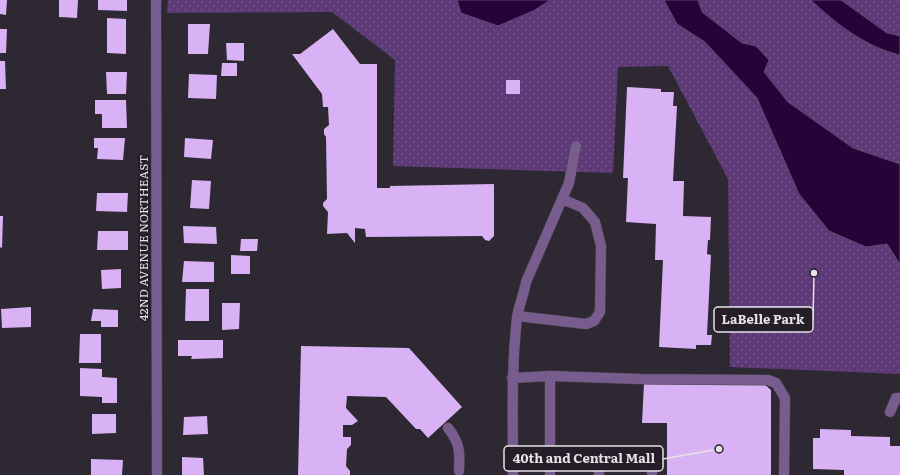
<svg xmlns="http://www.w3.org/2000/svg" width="900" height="475" font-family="Literata,serif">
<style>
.grass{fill:url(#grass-dots)}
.water{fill:#260339;stroke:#60466e}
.building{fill:#d8b2f4}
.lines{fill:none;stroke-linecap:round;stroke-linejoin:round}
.minor-casing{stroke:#4b4650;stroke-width:11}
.minor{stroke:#785c8d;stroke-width:10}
.labels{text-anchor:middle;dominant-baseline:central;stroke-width:4;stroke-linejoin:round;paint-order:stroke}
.street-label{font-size:12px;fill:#e6e2e9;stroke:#241e29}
.leader{fill:none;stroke:#e6e2e9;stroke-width:1.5}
.callout-dot{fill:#e6e2e9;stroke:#241e29;stroke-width:1.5}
.callout{fill:#241e29;stroke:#e6e2e9;stroke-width:1.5}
.callout-label{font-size:13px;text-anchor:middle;font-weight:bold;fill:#e6e2e9}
</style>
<defs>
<pattern id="grass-dots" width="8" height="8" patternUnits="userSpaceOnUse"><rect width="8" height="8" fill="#5e3977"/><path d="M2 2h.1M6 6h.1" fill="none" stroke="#75558a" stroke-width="1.8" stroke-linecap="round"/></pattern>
</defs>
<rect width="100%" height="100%" fill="#2e2833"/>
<path class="grass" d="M168,0H900V374L730,367L728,179L668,66L618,67L613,173L393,166L395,60L332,12L167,13Z"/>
<g class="water">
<path d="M457,0H550L535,10L498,26L461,13Z"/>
<path d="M664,0H698L702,12L742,43L756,46L769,60L764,72L788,102L853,148L900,164V264L887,244L866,247L829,231L799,194L757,98L705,42L677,24Z"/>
<path d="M811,0H841L887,33L900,36V55C866,47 836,24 811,0Z"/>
</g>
<g class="building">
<path d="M0,0H7L6,15L0,14Z"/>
<path d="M59,0H78L77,18L59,17Z"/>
<path d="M98,0H127V11L98,10Z"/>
<path d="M107,18L126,19V54L107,53Z"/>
<path d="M188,24H210L208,54H188Z"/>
<path d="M0,29H7L6,53H0Z"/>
<path d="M333,29L360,64H377V188H390V186L494,184V236L489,241L485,240L482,236L366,237L365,229L355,228V243L347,233L327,234L328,212L323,206V203L327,199L326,137L324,134V129L329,125L328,107H323L322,94L292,54H300Z"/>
<path d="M226,43H244V61L227,60Z"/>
<path d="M0,61H5L6,89H0Z"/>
<path d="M222,63H237V76H221Z"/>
<path d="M106,72H127L126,94H107Z"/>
<path d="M189,74L217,75L216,99L188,98Z"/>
<rect x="506" y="80" width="14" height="14"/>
<path d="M627,87L661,89V92H674L673,106H677L673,181H684L683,216L711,217L710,240H708L707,254L711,255L707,335H712L711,345H696V349L659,347L663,260H655L656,224L626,222L628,178H623Z"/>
<path d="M95,100H126L127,128H102V114H95Z"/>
<path d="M94,138H125L123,160L97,159L98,148H94Z"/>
<path d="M185,138L213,140L211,159L184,157Z"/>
<path d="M192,180L211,181L209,209L190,208Z"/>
<path d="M97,193H128L127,212L96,211Z"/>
<path d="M0,216H3L2,248L0,247Z"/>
<path d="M183,226L216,227L217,244L184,243Z"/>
<path d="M98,231H128V250H97Z"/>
<path d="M241,239H258L257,251H240Z"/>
<path d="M231,255L250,256V274H231Z"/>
<path d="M184,261L214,262V282H182Z"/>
<path d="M121,269V288L102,289L101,270Z"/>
<path d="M186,289H209V321H185Z"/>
<path d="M222,303H240L239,329L222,330Z"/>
<path d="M31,307V327L2,328L1,309Z"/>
<path d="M93,309L118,310V327H101V321H91Z"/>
<path d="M80,334H101V363H79Z"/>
<path d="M178,340H223V358L191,359L192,356H178Z"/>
<path d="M301,346L409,348L462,407L428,438L420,429H416L386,397L347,396L346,408L358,421L352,425H343V437H351V445L347,449L346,466L350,471V475H298Z"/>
<path d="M80,368L102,369V377L117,378V403H102V397L80,396Z"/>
<path d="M644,383H763L771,390V475H667V423H642Z"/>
<path d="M92,414H116V433L92,434Z"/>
<path d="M207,416L208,434L183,435L184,417Z"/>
<path d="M820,429L851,430V436L890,437V446H900V475H844V470L813,469V438H820Z"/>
<path d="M182,457L203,458L204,475H182Z"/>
<path d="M91,459L123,460L122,475H91Z"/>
</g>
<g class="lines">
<g class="minor-casing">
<g id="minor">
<path d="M156,0L157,475"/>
<path d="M517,316L586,324L594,321L600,312L601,246L595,222L583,208L562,199"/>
<path d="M550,376L640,379L768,380L776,383L785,398L784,475"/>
<path d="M512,378L550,376V475"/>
<path d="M890,412L896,398H900"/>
<path d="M448,428C460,443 460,452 459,471"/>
<path d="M513,475C513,422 511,370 517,318C518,308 524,294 526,282L569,183L576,146"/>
<path d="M599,475V458L652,459V475"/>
</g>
</g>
<use href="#minor" class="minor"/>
</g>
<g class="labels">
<g class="street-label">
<text transform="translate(143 238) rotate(-90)">42ND AVENUE NORTHEAST</text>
</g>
</g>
<path class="leader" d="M814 273L813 320M719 449L663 459"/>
<g class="callout-dot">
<circle cx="814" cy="273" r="4"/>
<circle cx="719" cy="449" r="4"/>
</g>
<g class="callout">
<rect x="714" y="307" width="99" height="25" rx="4"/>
<rect x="504" y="446" width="159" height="25" rx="4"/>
</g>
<g class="callout-label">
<text x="763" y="324">LaBelle Park</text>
<text x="584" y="463">40th and Central Mall</text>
</g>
</svg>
